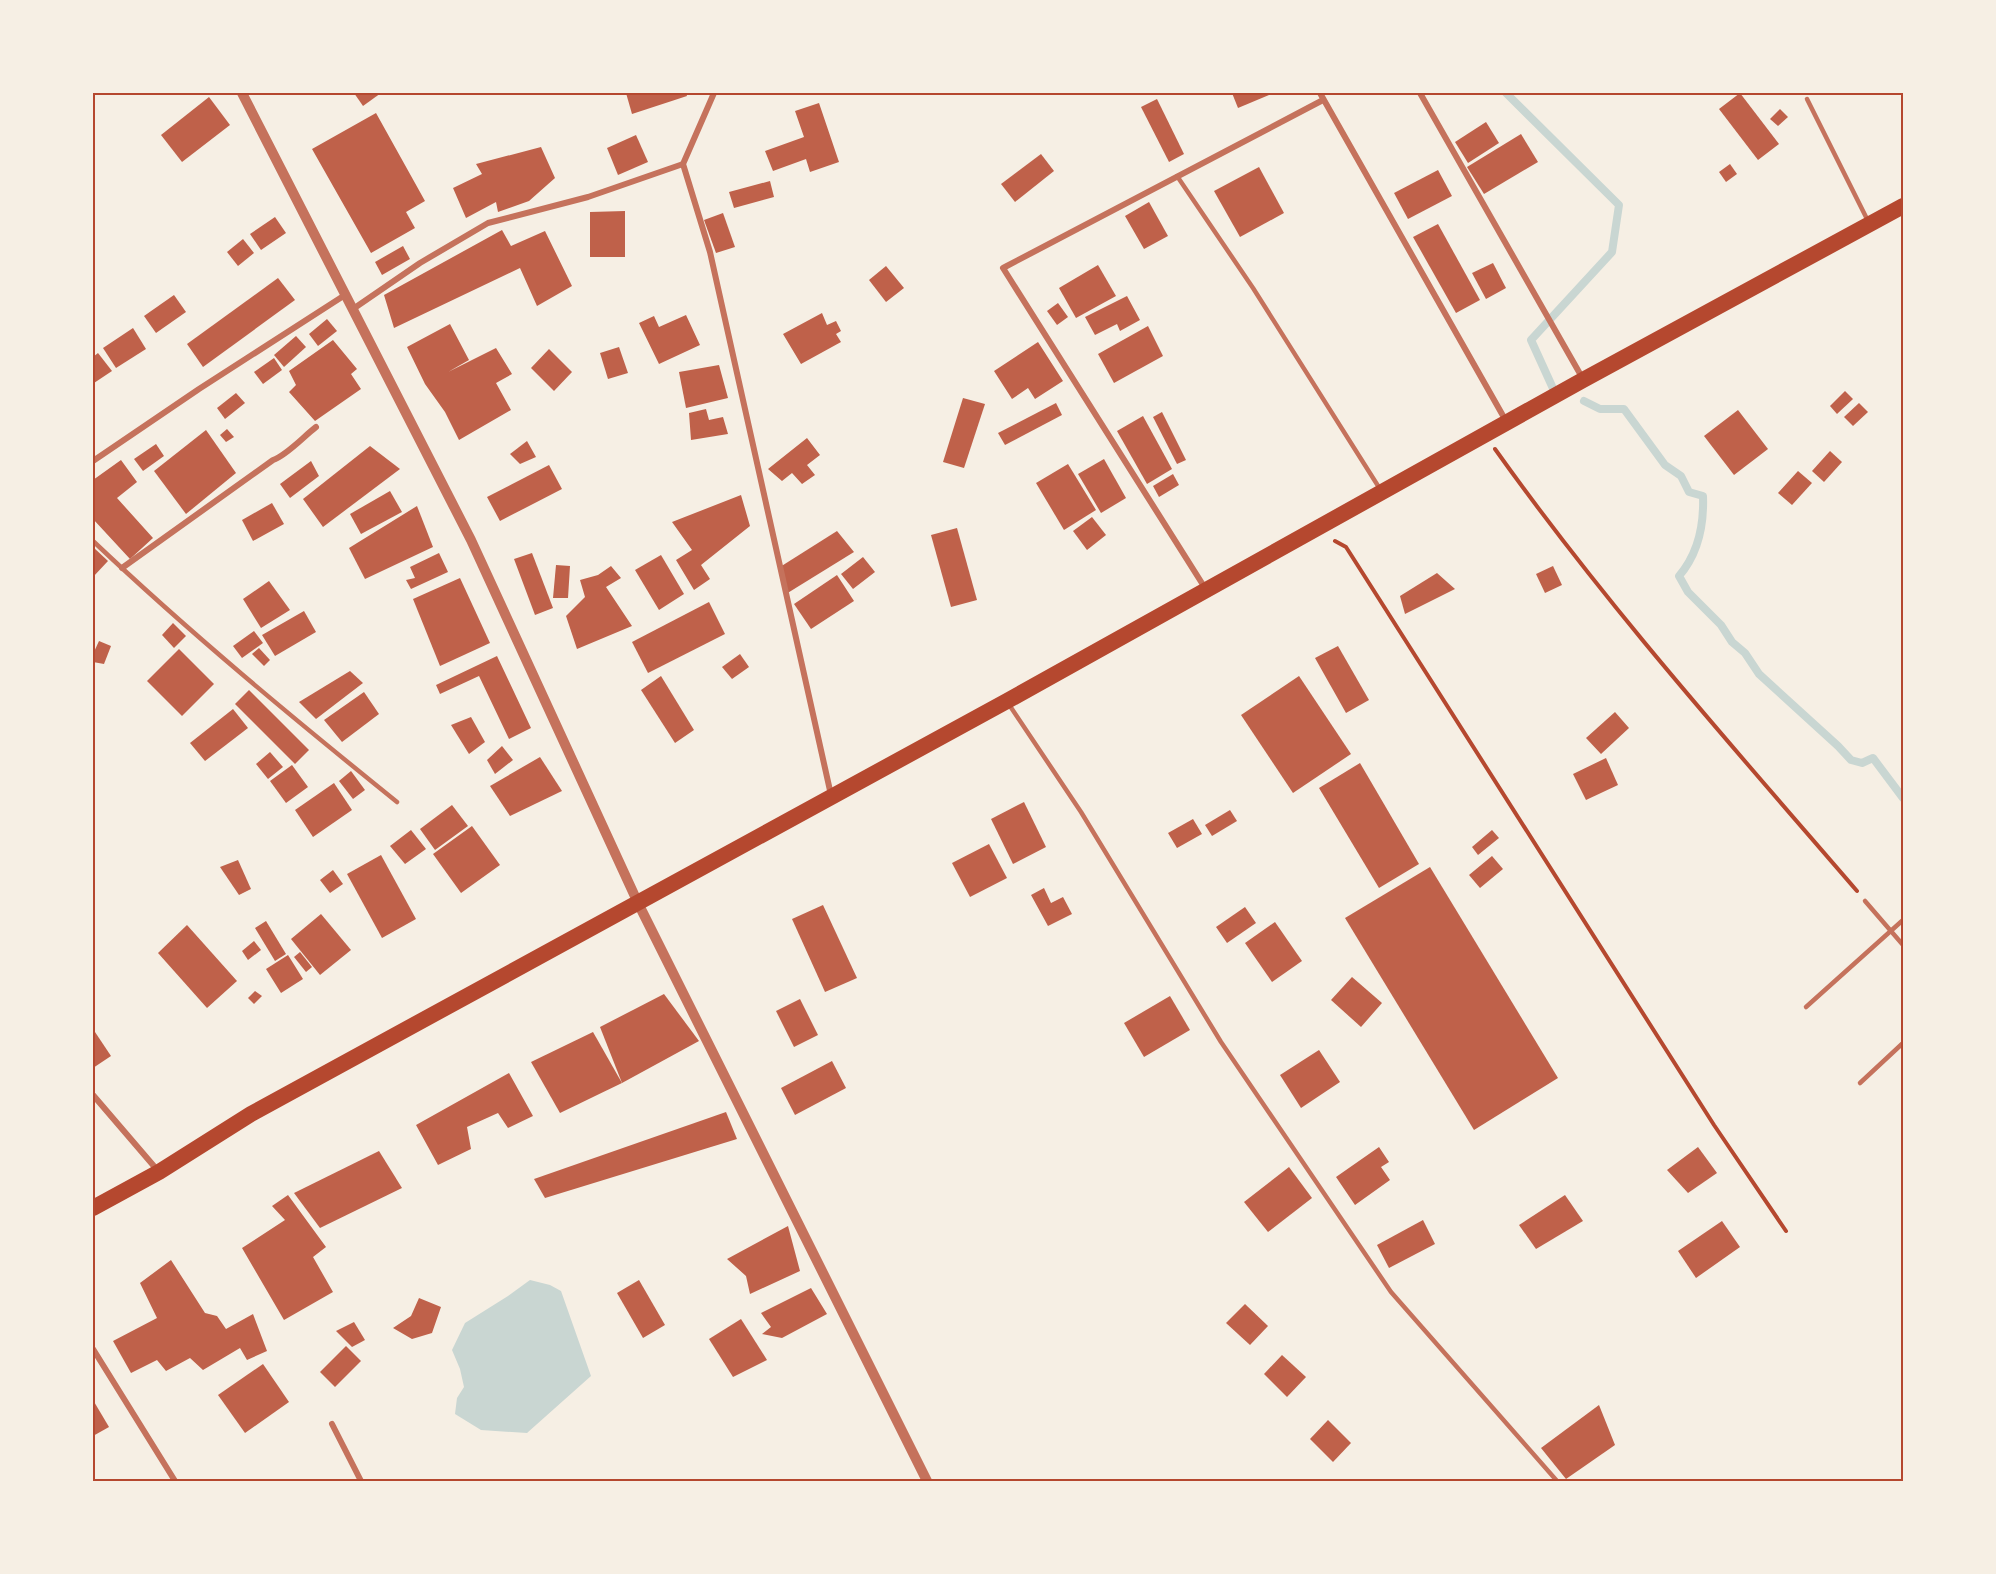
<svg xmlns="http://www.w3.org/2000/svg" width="1996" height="1574" font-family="Merriweather,serif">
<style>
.water{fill:#c9d6d2}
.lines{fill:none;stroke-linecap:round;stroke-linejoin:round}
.stream{stroke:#c9d6d2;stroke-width:8}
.building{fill:#bf614a}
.path{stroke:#b5482f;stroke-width:4}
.service{stroke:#c5725c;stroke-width:4.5}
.minor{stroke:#c5725c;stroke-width:6}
.tertiary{stroke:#c5725c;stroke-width:10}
.trunk{stroke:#b5482f;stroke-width:16}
.neatline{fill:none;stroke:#b5482f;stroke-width:2}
</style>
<rect width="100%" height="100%" fill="#f6efe4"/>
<path class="water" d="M530,1280L550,1285L561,1291L591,1376L527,1433L481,1430L455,1414L457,1398L464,1387L460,1369L452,1350L465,1323L508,1296Z"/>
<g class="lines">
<g class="stream">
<path d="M1506,93L1619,205L1612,252L1531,340L1556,395"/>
<path d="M1584,401L1600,409H1624L1665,465L1681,476L1689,492L1703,496C1704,524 1698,554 1679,576L1688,592L1721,625L1732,642L1745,653L1759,674L1838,746L1851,760L1862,763L1873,758L1903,798"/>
</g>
</g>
<g class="building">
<path d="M354,93H381L363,106Z"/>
<path d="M626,93H686L687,96L632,114Z"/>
<path d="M1232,93H1274L1238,108Z"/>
<path d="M1740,93L1779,144L1758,160L1719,109Z"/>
<path d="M209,97L230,125L182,162L161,135Z"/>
<path d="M1157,99L1184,154L1169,162L1141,107Z"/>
<path d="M819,103L839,162L810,172L806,159L773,171L765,151L804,137L795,111Z"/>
<path d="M1780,109L1788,117L1778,126L1770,119Z"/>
<path d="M376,113L425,201L406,212L415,228L371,253L312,149Z"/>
<path d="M1486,122L1499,143L1468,163L1455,142Z"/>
<path d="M1521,134L1538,162L1484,194L1467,167Z"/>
<path d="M636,135L648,162L618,175L607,148Z"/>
<path d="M541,147L555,178L529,201L498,212L496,202L466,218L453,188L482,174L476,164Z"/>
<path d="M1041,154L1054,171L1015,202L1001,184Z"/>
<path d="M1730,164L1737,174L1726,182L1719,172Z"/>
<path d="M1259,167L1284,213L1240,237L1214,191Z"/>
<path d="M1438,170L1452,196L1408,219L1394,193Z"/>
<path d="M770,181L774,197L734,208L729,192Z"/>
<path d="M1149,202L1168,236L1144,249L1125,216Z"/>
<path d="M625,211V257H590V212Z"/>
<path d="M723,213L735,247L716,253L704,220Z"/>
<path d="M275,217L286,233L261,250L250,234Z"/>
<path d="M1438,224L1480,300L1456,313L1413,237Z"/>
<path d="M502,230L511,246L545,231L572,286L537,306L520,268L394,328L384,295Z"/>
<path d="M243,239L254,253L238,266L227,252Z"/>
<path d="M403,246L410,259L382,275L375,262Z"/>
<path d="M1493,263L1506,288L1486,299L1472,273Z"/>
<path d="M1098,265L1116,296L1076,318L1059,288Z"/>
<path d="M886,266L904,288L886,302L869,280Z"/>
<path d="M278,278L295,300L203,367L187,344Z"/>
<path d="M174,295L186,312L156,333L144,316Z"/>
<path d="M1127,296L1140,320L1120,331L1117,324L1095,335L1085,317Z"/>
<path d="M1058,303L1068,317L1057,325L1047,311Z"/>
<path d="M822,313L827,325L836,321L841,331L836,334L841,342L801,364L783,334Z"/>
<path d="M686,315L700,345L659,364L639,323L654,316L659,327Z"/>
<path d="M327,319L337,331L318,346L309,334Z"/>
<path d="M450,324L469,360L448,372L496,348L512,374L496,383L511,410L459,440L445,412L425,384L407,347Z"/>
<path d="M1148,326L1163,356L1114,383L1098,354Z"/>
<path d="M133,328L146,349L116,368L103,348Z"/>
<path d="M296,336L306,347L284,367L274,355Z"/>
<path d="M333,340L357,369L351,374L361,389L315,421L289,392L296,385L289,371Z"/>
<path d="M1038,342L1063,381L1035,399L1028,388L1012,399L994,371Z"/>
<path d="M619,347L628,373L608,379L600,353Z"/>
<path d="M549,349L572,372L554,391L531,368Z"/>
<path d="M98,353L112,371L94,383L93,357Z"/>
<path d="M274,358L282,370L263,384L254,372Z"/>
<path d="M719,365L728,398L686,408L679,372Z"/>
<path d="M1845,391L1853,399L1837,414L1830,406Z"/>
<path d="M236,393L245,403L225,419L217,408Z"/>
<path d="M963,398L985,404L964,468L943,462Z"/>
<path d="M1056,403L1062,415L1005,445L998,433Z"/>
<path d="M1859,403L1868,412L1853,426L1844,417Z"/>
<path d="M706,409L709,420L723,417L728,434L691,440L689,413Z"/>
<path d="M1738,410L1768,449L1734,475L1704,436Z"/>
<path d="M1162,412L1186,460L1177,464L1153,417Z"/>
<path d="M1143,416L1172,469L1147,484L1117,431Z"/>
<path d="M227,429L234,437L226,442L220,435Z"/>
<path d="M206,430L236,473L186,514L154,471Z"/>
<path d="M807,438L820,455L807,465L815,475L802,484L792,473L782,481L768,469Z"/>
<path d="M527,441L536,457L520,464L510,454Z"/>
<path d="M156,444L164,456L143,471L134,459Z"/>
<path d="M370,446L400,469L323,527L303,499Z"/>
<path d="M1830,451L1842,462L1824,482L1812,471Z"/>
<path d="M1104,459L1126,498L1101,513L1078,474Z"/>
<path d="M121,460L137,482L117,498L153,538L130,559L93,519V480Z"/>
<path d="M311,461L319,476L290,498L280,484Z"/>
<path d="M1068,464L1096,510L1064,530L1036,483Z"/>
<path d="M549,465L562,489L500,521L487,497Z"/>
<path d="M1798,471L1812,483L1792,505L1778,493Z"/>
<path d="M1173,474L1179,485L1159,497L1153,486Z"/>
<path d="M390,491L402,512L361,534L350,514Z"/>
<path d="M741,495L750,526L701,565L710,579L694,590L676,560L692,550L672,522Z"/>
<path d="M272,503L284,524L253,541L242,520Z"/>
<path d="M417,506L433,547L365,579L349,548Z"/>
<path d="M1092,517L1106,535L1087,550L1073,531Z"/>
<path d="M957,528L977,600L951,607L931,535Z"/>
<path d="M837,531L854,552L786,594L780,567Z"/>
<path d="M93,547L108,561L93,577Z"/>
<path d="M439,553L448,572L411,589L406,580L415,578L410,567Z"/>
<path d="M532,553L553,608L535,615L514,559Z"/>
<path d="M661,555L684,594L659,610L635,570Z"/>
<path d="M863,557L875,572L853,589L841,574Z"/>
<path d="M556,565L570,566L568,598H553Z"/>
<path d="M611,566L621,578L606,587L632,626L577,649L566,616L585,597L580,580L598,575Z"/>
<path d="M1553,566L1562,585L1545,593L1536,574Z"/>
<path d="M1437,573L1455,589L1405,614L1400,596Z"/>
<path d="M837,575L854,601L811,629L794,604Z"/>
<path d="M460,578L490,643L440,666L413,599Z"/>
<path d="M269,581L290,610L261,628L243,599Z"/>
<path d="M709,602L725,634L648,673L632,642Z"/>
<path d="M304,611L316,632L275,656L262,635Z"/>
<path d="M173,623L186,636L174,648L162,635Z"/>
<path d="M254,631L263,643L242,658L233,646Z"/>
<path d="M99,641L111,646L104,664L93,662V654Z"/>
<path d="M1338,646L1369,700L1346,713L1315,658Z"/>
<path d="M259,648L270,660L264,666L252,654Z"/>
<path d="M179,649L214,684L182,716L147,681Z"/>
<path d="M740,654L749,667L732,679L722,667Z"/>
<path d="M497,656L531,728L509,739L479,676L440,694L436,685Z"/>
<path d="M350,671L363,683L316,719L299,702Z"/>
<path d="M661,676L694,730L675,743L641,690Z"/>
<path d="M1299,676L1351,754L1293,793L1241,715Z"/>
<path d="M249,690L309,750L295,764L235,704Z"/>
<path d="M364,692L379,714L342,742L324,720Z"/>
<path d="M233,709L248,728L205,761L190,743Z"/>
<path d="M1615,712L1629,728L1601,754L1586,738Z"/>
<path d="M471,717L485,742L469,754L451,725Z"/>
<path d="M502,746L513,760L495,774L487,760Z"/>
<path d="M270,752L283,767L268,779L256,764Z"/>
<path d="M540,757L562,791L510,816L490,786Z"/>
<path d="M1606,758L1618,785L1586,800L1573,774Z"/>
<path d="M1360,763L1419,864L1379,888L1319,788Z"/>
<path d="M292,765L308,787L286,803L270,781Z"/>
<path d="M351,771L365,790L353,799L339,781Z"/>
<path d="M334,783L352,810L313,837L295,810Z"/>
<path d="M1024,802L1046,847L1013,864L991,819Z"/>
<path d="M452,805L468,826L435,850L420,829Z"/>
<path d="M1230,810L1237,821L1212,836L1205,825Z"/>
<path d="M1193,819L1202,834L1177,848L1168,833Z"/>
<path d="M472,826L500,865L461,893L433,854Z"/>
<path d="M411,830L426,849L405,864L390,846Z"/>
<path d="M1492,830L1499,838L1478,855L1472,847Z"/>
<path d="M989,844L1007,878L970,897L952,863Z"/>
<path d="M381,855L416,919L382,938L347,874Z"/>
<path d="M1492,856L1503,869L1480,888L1469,875Z"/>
<path d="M238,860L251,889L239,895L220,867Z"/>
<path d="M1430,867L1558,1078L1474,1130L1345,918Z"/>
<path d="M333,870L343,884L330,893L320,880Z"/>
<path d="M1044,888L1051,903L1063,897L1072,914L1048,926L1031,895Z"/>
<path d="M823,905L857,978L825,992L792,919Z"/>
<path d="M1245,907L1256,923L1227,943L1216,927Z"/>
<path d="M321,914L351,950L320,975L291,939Z"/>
<path d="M266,921L286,954L275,961L255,928Z"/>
<path d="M1275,922L1302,961L1272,982L1245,943Z"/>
<path d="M187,925L237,981L207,1008L158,953Z"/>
<path d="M254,941L261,950L248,960L242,951Z"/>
<path d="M300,952L312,967L306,972L294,957Z"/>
<path d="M288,955L303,979L281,993L266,969Z"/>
<path d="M1352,977L1382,1003L1361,1027L1331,1000Z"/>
<path d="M255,991L262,996L254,1004L248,998Z"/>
<path d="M664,994L699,1041L622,1083L600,1027Z"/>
<path d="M1170,996L1190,1030L1144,1057L1124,1023Z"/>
<path d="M800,999L818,1035L794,1047L776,1011Z"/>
<path d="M93,1029L111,1056L93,1068Z"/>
<path d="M593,1032L622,1083L560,1113L531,1062Z"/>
<path d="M1319,1050L1340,1082L1301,1108L1280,1075Z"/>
<path d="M832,1061L846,1088L795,1115L781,1088Z"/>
<path d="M509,1073L533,1116L508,1128L498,1113L467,1127L471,1149L438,1165L416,1125Z"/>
<path d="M726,1112L737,1139L545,1198L534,1179Z"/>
<path d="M1379,1147L1389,1162L1381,1167L1390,1180L1355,1205L1336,1177Z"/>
<path d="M1698,1147L1717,1173L1688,1193L1667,1170Z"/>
<path d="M379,1151L402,1188L320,1228L294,1193Z"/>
<path d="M1289,1167L1312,1198L1268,1232L1244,1202Z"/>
<path d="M288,1195L326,1247L313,1257L333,1292L284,1320L242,1248L285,1220L272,1206Z"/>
<path d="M1565,1195L1583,1221L1536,1249L1519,1225Z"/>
<path d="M1423,1220L1435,1244L1389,1268L1377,1245Z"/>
<path d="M1722,1221L1740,1247L1696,1278L1678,1251Z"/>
<path d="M788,1226L800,1271L750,1294L746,1276L727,1259Z"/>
<path d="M171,1260L205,1313L217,1316L226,1329L253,1314L267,1351L247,1360L240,1348L203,1370L190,1358L166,1371L157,1360L131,1373L113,1341L157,1318L140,1283Z"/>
<path d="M639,1280L665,1325L643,1338L617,1293Z"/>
<path d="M811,1288L827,1314L782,1338L762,1334L771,1327L761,1313Z"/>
<path d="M419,1298L441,1307L432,1333L412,1339L393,1328L411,1316Z"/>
<path d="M1245,1304L1268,1326L1250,1345L1226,1323Z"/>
<path d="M741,1319L767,1360L733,1377L709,1339Z"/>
<path d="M354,1322L365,1340L352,1347L336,1331Z"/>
<path d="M346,1346L361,1361L335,1387L320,1372Z"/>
<path d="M1282,1355L1306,1377L1287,1397L1264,1374Z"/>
<path d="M263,1364L289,1402L245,1433L218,1395Z"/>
<path d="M93,1400L109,1427L93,1436Z"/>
<path d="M1599,1405L1615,1445L1566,1479L1541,1448Z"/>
<path d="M1328,1420L1351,1443L1333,1462L1310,1439Z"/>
</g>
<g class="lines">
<g class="path">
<path d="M1495,449C1606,605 1733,747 1857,891"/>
<path d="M1335,541L1346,547L1714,1125L1786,1231"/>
</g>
<g class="service">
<path d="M1807,99L1868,221"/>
<path d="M1177,176L1253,288L1380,489"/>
<path d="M93,541C190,633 293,718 397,802"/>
<path d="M1008,703L1081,812L1221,1042L1391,1292L1557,1481"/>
<path d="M1865,901L1903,945"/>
<path d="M1806,1007L1903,920"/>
<path d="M1860,1083L1903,1043"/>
</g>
<g class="minor">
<path d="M714,93L683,164L710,252L831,795"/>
<path d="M1320,93L1506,421"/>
<path d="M1420,93L1583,379"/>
<path d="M353,309L420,263L488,223L588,197L683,164"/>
<path d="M93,461L199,389L345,295"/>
<path d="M122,568L273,460C287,455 303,437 316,427"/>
<path d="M1205,588L1003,268L1323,100"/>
<path d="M93,1095L159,1172"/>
<path d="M93,1349L175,1481"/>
<path d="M332,1424L361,1481"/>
</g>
<path class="tertiary" d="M242,93L471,540L638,903L927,1481"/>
<path class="trunk" d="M93,1208L159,1172L251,1114L1007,701L1583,380L1903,206"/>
</g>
<rect width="1996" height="1574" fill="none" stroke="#f6efe4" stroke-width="189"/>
<rect x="94" y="94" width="1808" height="1386" class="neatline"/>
</svg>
